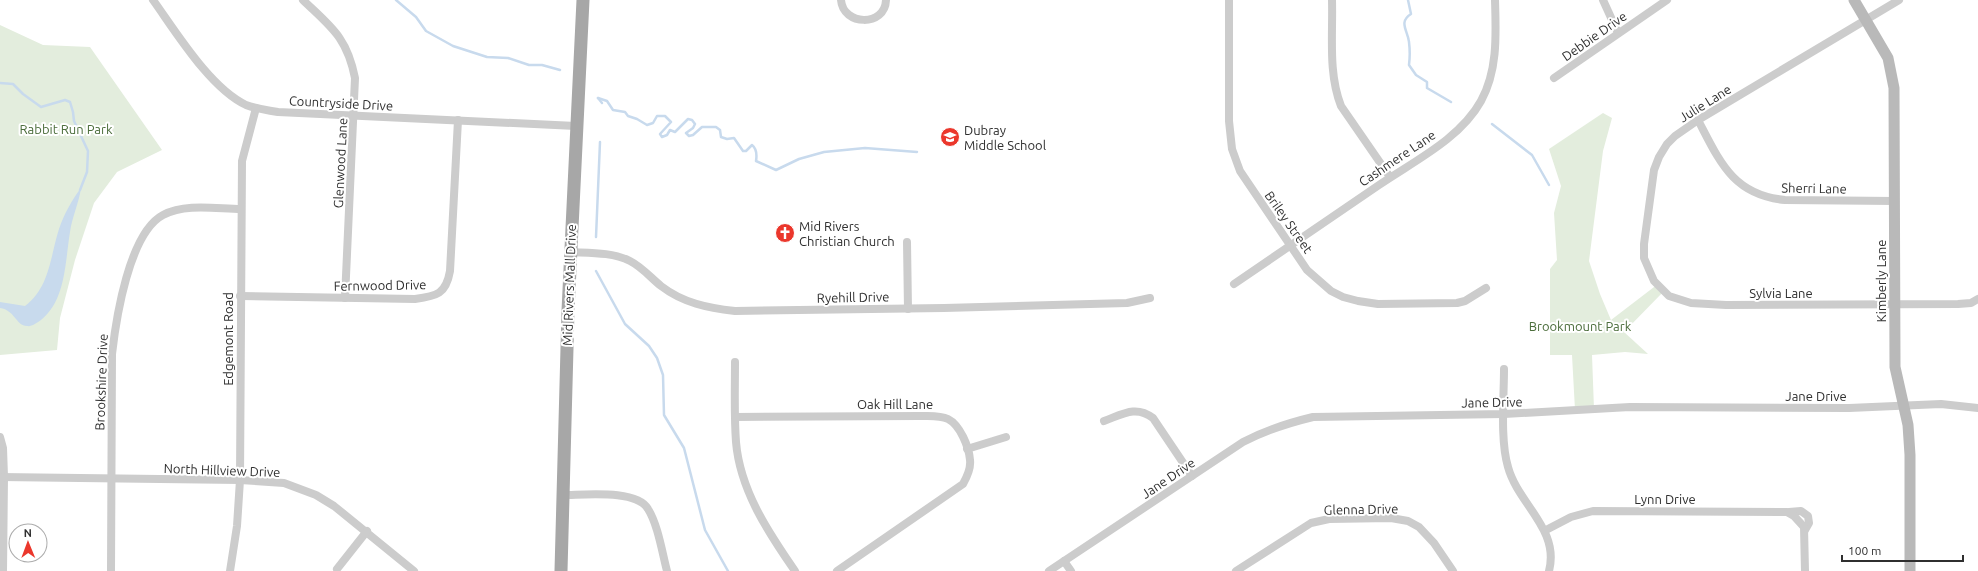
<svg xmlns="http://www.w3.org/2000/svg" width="1978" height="571" font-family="Ubuntu,sans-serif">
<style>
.green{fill:#e3eddd}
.water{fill:#c8daed}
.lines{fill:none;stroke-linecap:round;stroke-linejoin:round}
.stream{stroke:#c8daed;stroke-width:2.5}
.street{stroke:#ccc;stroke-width:8}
.secondary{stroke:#b9b9b9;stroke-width:11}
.primary{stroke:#a7a7a7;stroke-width:13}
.labels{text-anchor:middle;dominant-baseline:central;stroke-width:4;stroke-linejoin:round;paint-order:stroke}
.street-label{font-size:13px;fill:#2f2f2f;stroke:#fff}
.park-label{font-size:13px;fill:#4b6d3b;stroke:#fff}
.poi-label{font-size:13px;fill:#2f2f2f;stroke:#fff;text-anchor:start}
</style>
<rect width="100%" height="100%" fill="#fff"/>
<g class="green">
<path d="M0,25L43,45L90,47L162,150L117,172L94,203L75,260L60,318L57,350L0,355Z"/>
<path d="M1603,113L1612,118L1603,151L1589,261L1600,294L1611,320L1658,284L1664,291L1624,332L1648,354L1625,352L1592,355L1594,409L1575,410L1572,355H1550V269L1557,260L1554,213L1561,186L1549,149Z"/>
</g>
<path class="water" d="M81,188C79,203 72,217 70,232C65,262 66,300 41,320C37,323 31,327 27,326C16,326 15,310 0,308V302L25,306C50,287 50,257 59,229C64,214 72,200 81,188Z"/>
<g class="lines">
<g class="stream">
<path d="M396,0L416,17L426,31L453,46L487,57L508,58L529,65H542L560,70"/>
<path d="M1408,0L1411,14C1398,22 1408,31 1409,42C1410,50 1410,57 1409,65L1416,75L1427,82V88L1451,102"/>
<path d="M0,83L13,84L23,94L41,107L65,100L70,102L73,112L74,121L88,151L87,172L80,190"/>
<path d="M598,98L607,101L613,110L625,112L628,116L637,119L647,125L653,123L657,116H665L671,122L660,134L662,137L667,135L670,130L675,132L688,119L692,120L695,124L693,128L686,133L689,136L693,135L702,127H716L720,130L721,137L727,139L734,138L743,151H746L752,145C757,149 757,155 756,161L776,170L799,159L824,152L865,148L917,152"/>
<path d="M598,98L602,103"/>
<path d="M1492,124L1532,155L1549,185"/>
<path d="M596,237L600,142"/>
<path d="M596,271L625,324L649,346L657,358L663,375L664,415L684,448L705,530L728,571"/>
</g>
<g class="street">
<path d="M153,0C176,32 210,88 246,105C256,109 267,110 278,112L576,126"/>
<path d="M303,0C331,27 347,37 355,78L345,298"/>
<path d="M841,0C843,26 885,27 886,0"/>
<path d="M1229,0V121L1232,149L1240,171L1307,270L1331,291L1343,297L1358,301L1378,304L1457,303L1465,301L1486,288"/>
<path d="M1332,0C1333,35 1328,73 1341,106L1390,177"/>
<path d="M1603,0L1618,33"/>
<path d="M1899,0L1698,120L1675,136L1667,144L1659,157L1654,170L1644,244V258L1654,281L1669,296L1691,303L1726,305L1958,304L1971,303L1978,299"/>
<path d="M1554,78L1667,0"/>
<path d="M1698,120C1720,162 1733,195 1785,200L1895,201"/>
<path d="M907,242L908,309"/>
<path d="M570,252C590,253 612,252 630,261C642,267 651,278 661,286C683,303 708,308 735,311L944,308L1127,303L1150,298"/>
<path d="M1234,284C1282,251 1331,218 1379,185C1414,161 1460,139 1481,101C1498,70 1496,34 1495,0"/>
<path d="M240,296L415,299C437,296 446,294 450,271L458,120"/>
<path d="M735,362C735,389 734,415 736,442C740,490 768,532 795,571"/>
<path d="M1504,369C1504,398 1500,440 1508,467C1518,504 1560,529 1549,571"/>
<path d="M735,417L920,416C930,416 940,415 948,419C960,425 969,447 970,460C971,468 967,477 963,484L837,571"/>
<path d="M1104,421C1123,414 1136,405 1153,418L1192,476"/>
<path d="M0,437L3,448L4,477L3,571"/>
<path d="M967,449L1006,437"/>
<path d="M0,477L240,480L284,483L316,495L334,506L414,571"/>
<path d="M563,495C584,495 637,489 648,509C658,525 662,552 667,571"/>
<path d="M1789,512L1801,511L1808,516L1809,523L1805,530"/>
<path d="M1546,530L1571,517L1593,511L1787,512L1794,516L1804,527L1805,571"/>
<path d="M1064,561L1071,571"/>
<path d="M337,569L367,531"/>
<path d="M111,571L112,354C116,319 129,233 163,215C186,203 217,209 241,209"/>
<path d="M230,571L237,526L240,480L242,161L256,108"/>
<path d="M1049,571L1243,442C1266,430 1288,423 1313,417L1504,414L1630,407L1849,408L1941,404L1978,408"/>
<path d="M1236,571L1311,523L1329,519L1391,518L1408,521L1419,527L1434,543L1453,571"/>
</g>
<path class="secondary" d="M1854,0L1888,58L1894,88L1895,367L1908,425L1910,455V571"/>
<path class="primary" d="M561,571L568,311L583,0"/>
</g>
<defs>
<g id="school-disc" transform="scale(1)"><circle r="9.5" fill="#eb372c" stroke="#fff"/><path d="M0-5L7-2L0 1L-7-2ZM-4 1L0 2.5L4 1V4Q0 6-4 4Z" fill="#fff"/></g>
<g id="church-disc" transform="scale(1)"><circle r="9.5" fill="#eb372c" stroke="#fff"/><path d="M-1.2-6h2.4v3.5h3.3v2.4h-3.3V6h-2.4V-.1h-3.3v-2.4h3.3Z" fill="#fff"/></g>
</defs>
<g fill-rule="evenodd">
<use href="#school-disc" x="950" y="137"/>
<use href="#church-disc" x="785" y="233"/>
</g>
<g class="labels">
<g class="street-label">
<text transform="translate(1594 36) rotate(-35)">Debbie Drive</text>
<text transform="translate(341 103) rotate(3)">Countryside Drive</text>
<text transform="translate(1705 103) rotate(-32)">Julie Lane</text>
<text transform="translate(1397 158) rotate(-34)">Cashmere Lane</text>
<text transform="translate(340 163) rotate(-87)">Glenwood Lane</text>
<text transform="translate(1814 188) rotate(1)">Sherri Lane</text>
<text transform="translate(1289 222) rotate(55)">Briley Street</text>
<text transform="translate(1881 281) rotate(-90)">Kimberly Lane</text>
<text transform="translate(380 285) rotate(-1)">Fernwood Drive</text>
<text transform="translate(569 285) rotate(-88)">Mid Rivers Mall Drive</text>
<text x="1781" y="293">Sylvia Lane</text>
<text transform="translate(853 297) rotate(-1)">Ryehill Drive</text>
<text transform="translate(228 339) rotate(-90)">Edgemont Road</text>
<text transform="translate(101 382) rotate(-88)">Brookshire Drive</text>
<text x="1816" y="396">Jane Drive</text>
<text transform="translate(1492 402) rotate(-1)">Jane Drive</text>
<text x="895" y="404">Oak Hill Lane</text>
<text transform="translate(222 470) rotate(2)">North Hillview Drive</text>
<text transform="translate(1168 478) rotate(-34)">Jane Drive</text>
<text x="1665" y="499">Lynn Drive</text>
<text transform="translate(1361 509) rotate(-1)">Glenna Drive</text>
</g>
<g class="park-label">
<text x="66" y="129">Rabbit Run Park</text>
<text x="1580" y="326">Brookmount Park</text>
</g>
<g class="poi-label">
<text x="964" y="130">Dubray<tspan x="964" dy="15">Middle School</tspan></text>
<text x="799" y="226">Mid Rivers<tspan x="799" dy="15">Christian Church</tspan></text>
</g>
</g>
<g transform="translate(28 543) rotate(359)"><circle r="19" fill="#ffffff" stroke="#acacac"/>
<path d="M0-3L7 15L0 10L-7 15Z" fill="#eb372c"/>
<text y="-6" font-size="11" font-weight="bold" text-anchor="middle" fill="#2f2f2f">N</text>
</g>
<path d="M1842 555v6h121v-6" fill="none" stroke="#2f2f2f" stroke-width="2"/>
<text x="1848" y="555" font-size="12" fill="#2f2f2f" stroke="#ffffff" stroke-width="3" paint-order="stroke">100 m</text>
</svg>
